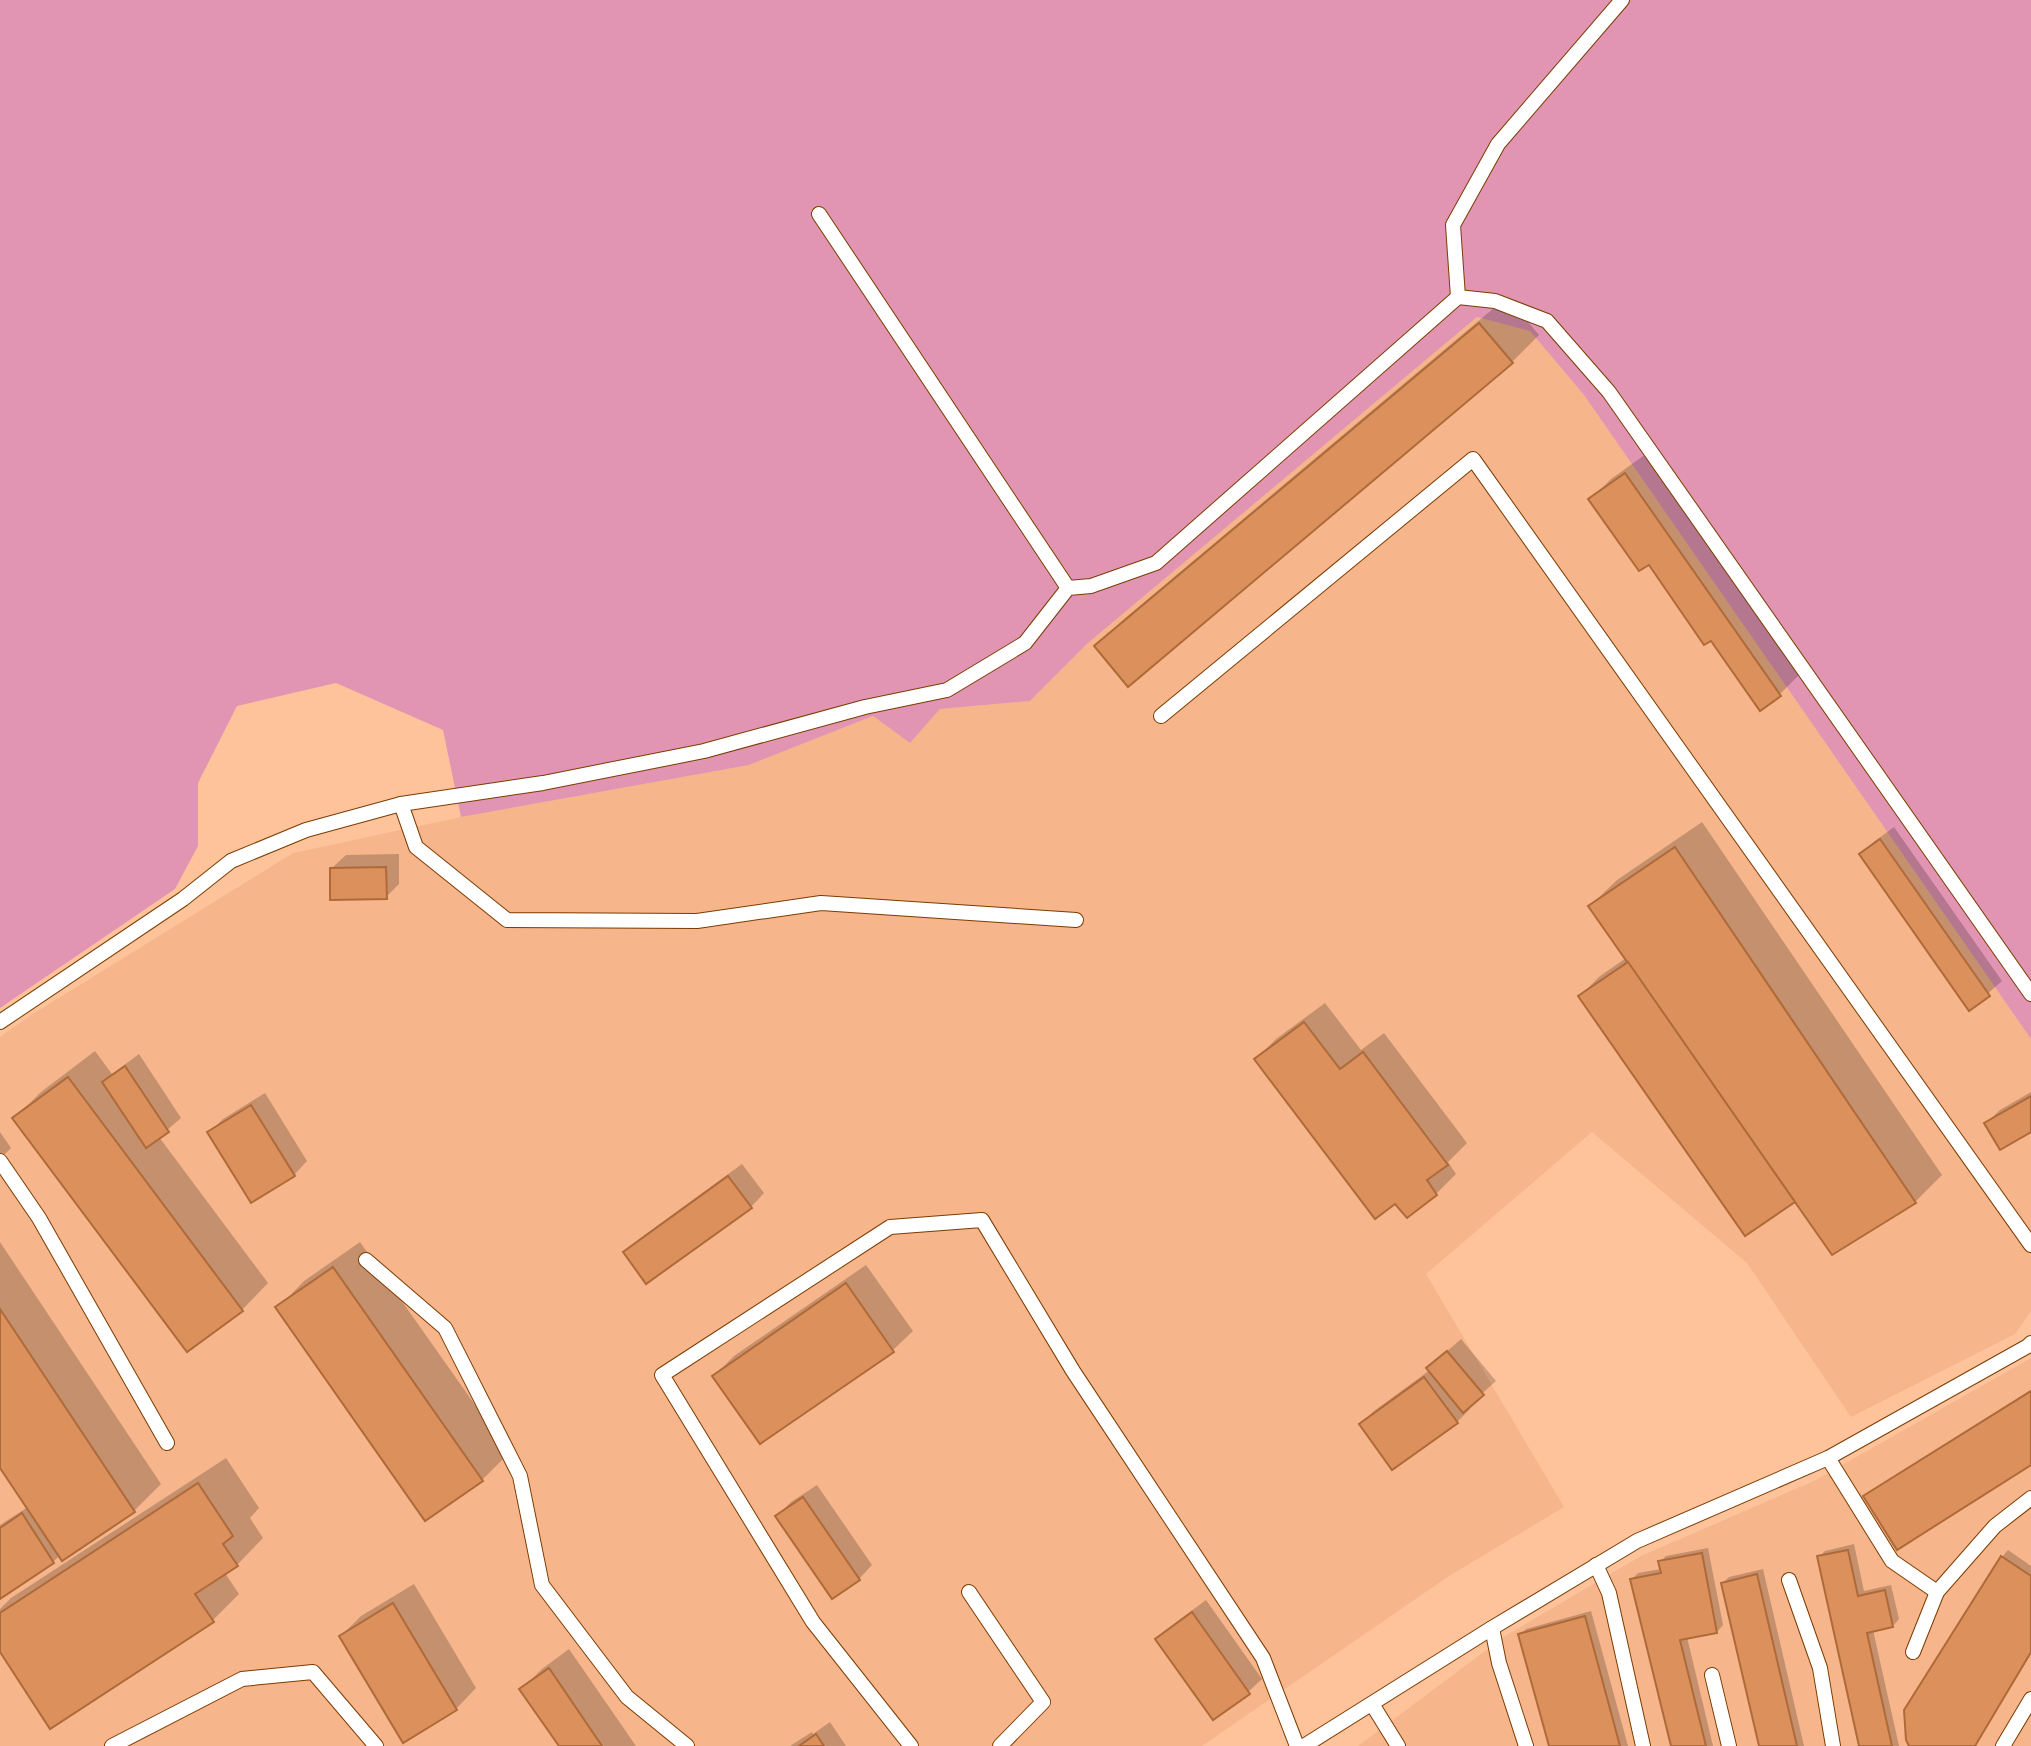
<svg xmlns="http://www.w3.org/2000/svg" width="2031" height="1746" font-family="'Roboto Condensed',sans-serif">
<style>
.built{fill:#f6b58a}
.green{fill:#e195b3}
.shadow{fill:#0003}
.building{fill:#dc915d;stroke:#af6a39;stroke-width:2}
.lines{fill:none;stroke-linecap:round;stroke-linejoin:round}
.service-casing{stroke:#7c3c00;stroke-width:16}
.service{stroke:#fff;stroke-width:14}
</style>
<rect width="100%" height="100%" fill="#ffc39b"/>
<g class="built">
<path d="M1477,317L1530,331L1584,395L2031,1039V1311L2015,1334L1851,1417L1747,1263L1592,1132L1426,1274L1564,1507L1449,1576L1202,1746H0V1037L28,1017L293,853L461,817L749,765L873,716L910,743L940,709L1030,701L1088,643Z"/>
<path d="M2031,1358V1746H1358L1505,1636L1641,1556L1814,1481Z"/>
</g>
<path class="green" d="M0,0H2031V1039L1584,395L1530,331L1477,317L1088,643L1030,701L940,709L910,743L873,716L749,765L461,817L443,730L336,683L237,706L198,783V846L175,889L0,1008Z"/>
<g class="shadow">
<path d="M1507,297L1539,335L1512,362L1128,684L1096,646L1123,620Z"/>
<path d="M1646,454L1800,674L1780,694L1760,708L1711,639L1649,563L1591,499L1611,479Z"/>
<path d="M1702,822L1942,1175L1915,1202L1795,1199L1580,996L1600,976L1626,958L1590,906L1617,880Z"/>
<path d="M1894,827L2002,981L1970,1009L1861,855L1875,841Z"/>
<path d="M399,854V884L386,897L332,868L346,855Z"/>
<path d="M1325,1003L1361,1050L1384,1033L1467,1143L1448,1162L1456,1174L1436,1194L1256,1059L1276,1039Z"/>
<path d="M95,1051L112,1074L139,1054L181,1118L159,1137L268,1283L242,1310L14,1119L41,1092Z"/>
<path d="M2031,1092V1130L1986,1123L2000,1110Z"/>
<path d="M265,1093L307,1161L294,1175L210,1132L223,1119Z"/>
<path d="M0,1132L11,1148L0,1159Z"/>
<path d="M742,1164L764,1193L751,1207L625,1253L639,1239Z"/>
<path d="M0,1242L161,1484L134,1511L62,1558L60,1555L53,1562L0,1597V1525L28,1507L0,1465Z"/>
<path d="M360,1242L509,1453L482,1480L426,1519L278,1308L304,1281Z"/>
<path d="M866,1265L913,1331L892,1351L714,1376L734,1356Z"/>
<path d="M1461,1339L1496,1381L1468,1406L1470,1409L1457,1422L1361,1424L1374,1411L1430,1370L1428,1368Z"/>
<path d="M2031,1390V1463L1865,1496L1872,1490Z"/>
<path d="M226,1458L259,1508L250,1518L263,1538L237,1565L225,1573L239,1594L212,1621L0,1649V1609L11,1598Z"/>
<path d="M817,1485L872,1565L859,1579L777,1516L791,1502Z"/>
<path d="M1854,1544L1864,1591L1891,1585L1899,1619L1893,1626L1873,1630L1899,1746H1861L1819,1557L1825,1551Z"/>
<path d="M1708,1548L1723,1625L1717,1632L1687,1637L1713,1746H1673L1632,1579L1638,1573L1661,1569L1660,1562L1666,1556Z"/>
<path d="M2008,1550L2031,1566V1654L1975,1746H1911L1906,1710L2002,1557Z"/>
<path d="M1763,1569L1804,1746H1761L1723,1583L1729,1577Z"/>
<path d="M414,1584L476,1688L456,1709L341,1636L361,1616Z"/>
<path d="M1206,1600L1262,1679L1248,1692L1157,1639L1171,1626Z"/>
<path d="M1591,1611L1628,1746H1550L1520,1635L1526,1629Z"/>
<path d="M569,1649L636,1746H561L522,1689L542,1669Z"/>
<path d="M830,1722L846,1746H790L812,1732L813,1734Z"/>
</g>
<g class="building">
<path d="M1479,323L1513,363L1128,687L1094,646Z"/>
<path d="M1625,473L1781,696L1760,711L1711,641L1704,645L1649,565L1639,571L1588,499Z"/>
<path d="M1880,839L1990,996L1969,1011L1859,854Z"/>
<path d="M1675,847L1916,1203L1832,1255L1588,906Z"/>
<path d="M386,867L387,899L330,900V868Z"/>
<path d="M1628,962L1795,1202L1745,1236L1578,996Z"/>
<path d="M1304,1022L1340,1069L1363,1052L1448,1165L1427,1180L1437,1195L1407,1218L1395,1204L1375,1219L1254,1059Z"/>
<path d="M125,1066L169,1132L146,1148L102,1082Z"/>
<path d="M68,1077L243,1311L187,1352L12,1118Z"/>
<path d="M2031,1096V1132L2000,1150L1984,1123Z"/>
<path d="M251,1105L295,1176L251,1203L207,1132Z"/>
<path d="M728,1176L752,1208L646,1284L623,1252Z"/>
<path d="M333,1267L483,1481L425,1521L275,1307Z"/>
<path d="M846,1283L894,1352L760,1444L712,1376Z"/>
<path d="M0,1309L135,1512L62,1561L0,1468Z"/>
<path d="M1447,1351L1484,1395L1463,1413L1426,1368Z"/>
<path d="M1424,1377L1458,1423L1392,1470L1359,1424Z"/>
<path d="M2031,1391V1465L1897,1550L1863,1496Z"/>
<path d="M198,1483L233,1536L223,1544L238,1566L195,1594L214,1622L50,1729L0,1652V1613Z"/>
<path d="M803,1497L860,1580L832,1599L775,1516Z"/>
<path d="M22,1513L54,1563L0,1599V1528Z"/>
<path d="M1848,1550L1858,1596L1885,1590L1893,1627L1867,1633L1892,1746H1859L1817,1556Z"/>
<path d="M1702,1553L1717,1633L1680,1640L1706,1746H1671L1630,1579L1661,1573L1658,1561Z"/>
<path d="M2001,1556L2031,1576V1652L1975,1746H1909L1906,1740L1904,1710Z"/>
<path d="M1757,1574L1797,1746H1759L1721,1583Z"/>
<path d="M393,1603L457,1710L403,1743L339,1636Z"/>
<path d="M1192,1612L1250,1694L1213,1720L1155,1639Z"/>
<path d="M1585,1616L1620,1746H1549L1518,1634Z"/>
<path d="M549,1668L602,1746H559L519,1689Z"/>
<path d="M816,1734L824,1746H799Z"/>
</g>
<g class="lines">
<g class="service-casing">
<g id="service">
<path d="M1622,0L1498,144L1453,225L1458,297L1495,301L1547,321L1609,392L2031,994"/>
<path d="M819,214L1068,588"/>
<path d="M1161,716L1473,459L2031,1245"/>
<path d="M401,804L416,847L507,920L697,921L821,903L1076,920"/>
<path d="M0,1022L183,899L231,861L306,830L401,804L543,783L704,751L865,707L947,690L1025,643L1068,588L1091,586L1156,563L1458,297"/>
<path d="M0,1161L39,1218L167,1443"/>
<path d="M366,1260L445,1328L520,1476L542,1585L627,1697L687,1746"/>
<path d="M1828,1458L1892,1561L1937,1592"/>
<path d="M1596,1565L1609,1593L1643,1746"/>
<path d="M1789,1580L1820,1668L1833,1746"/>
<path d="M969,1592L1043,1702L1000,1746"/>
<path d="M1492,1628L1499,1663L1526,1746"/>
<path d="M1913,1652L1937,1592L1995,1526L2031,1498"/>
<path d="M1712,1675L1729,1746"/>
<path d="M1372,1704L1398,1746"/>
<path d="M112,1746L242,1679L313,1672L376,1746"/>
<path d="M911,1746L813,1622L662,1375L890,1227L982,1220L1073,1371L1263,1658L1297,1746"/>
<path d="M1304,1746L1492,1628L1637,1541L1828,1458L2028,1346L2031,1343"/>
<path d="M2003,1746L2031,1699"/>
</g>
</g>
<use href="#service" class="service"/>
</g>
</svg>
